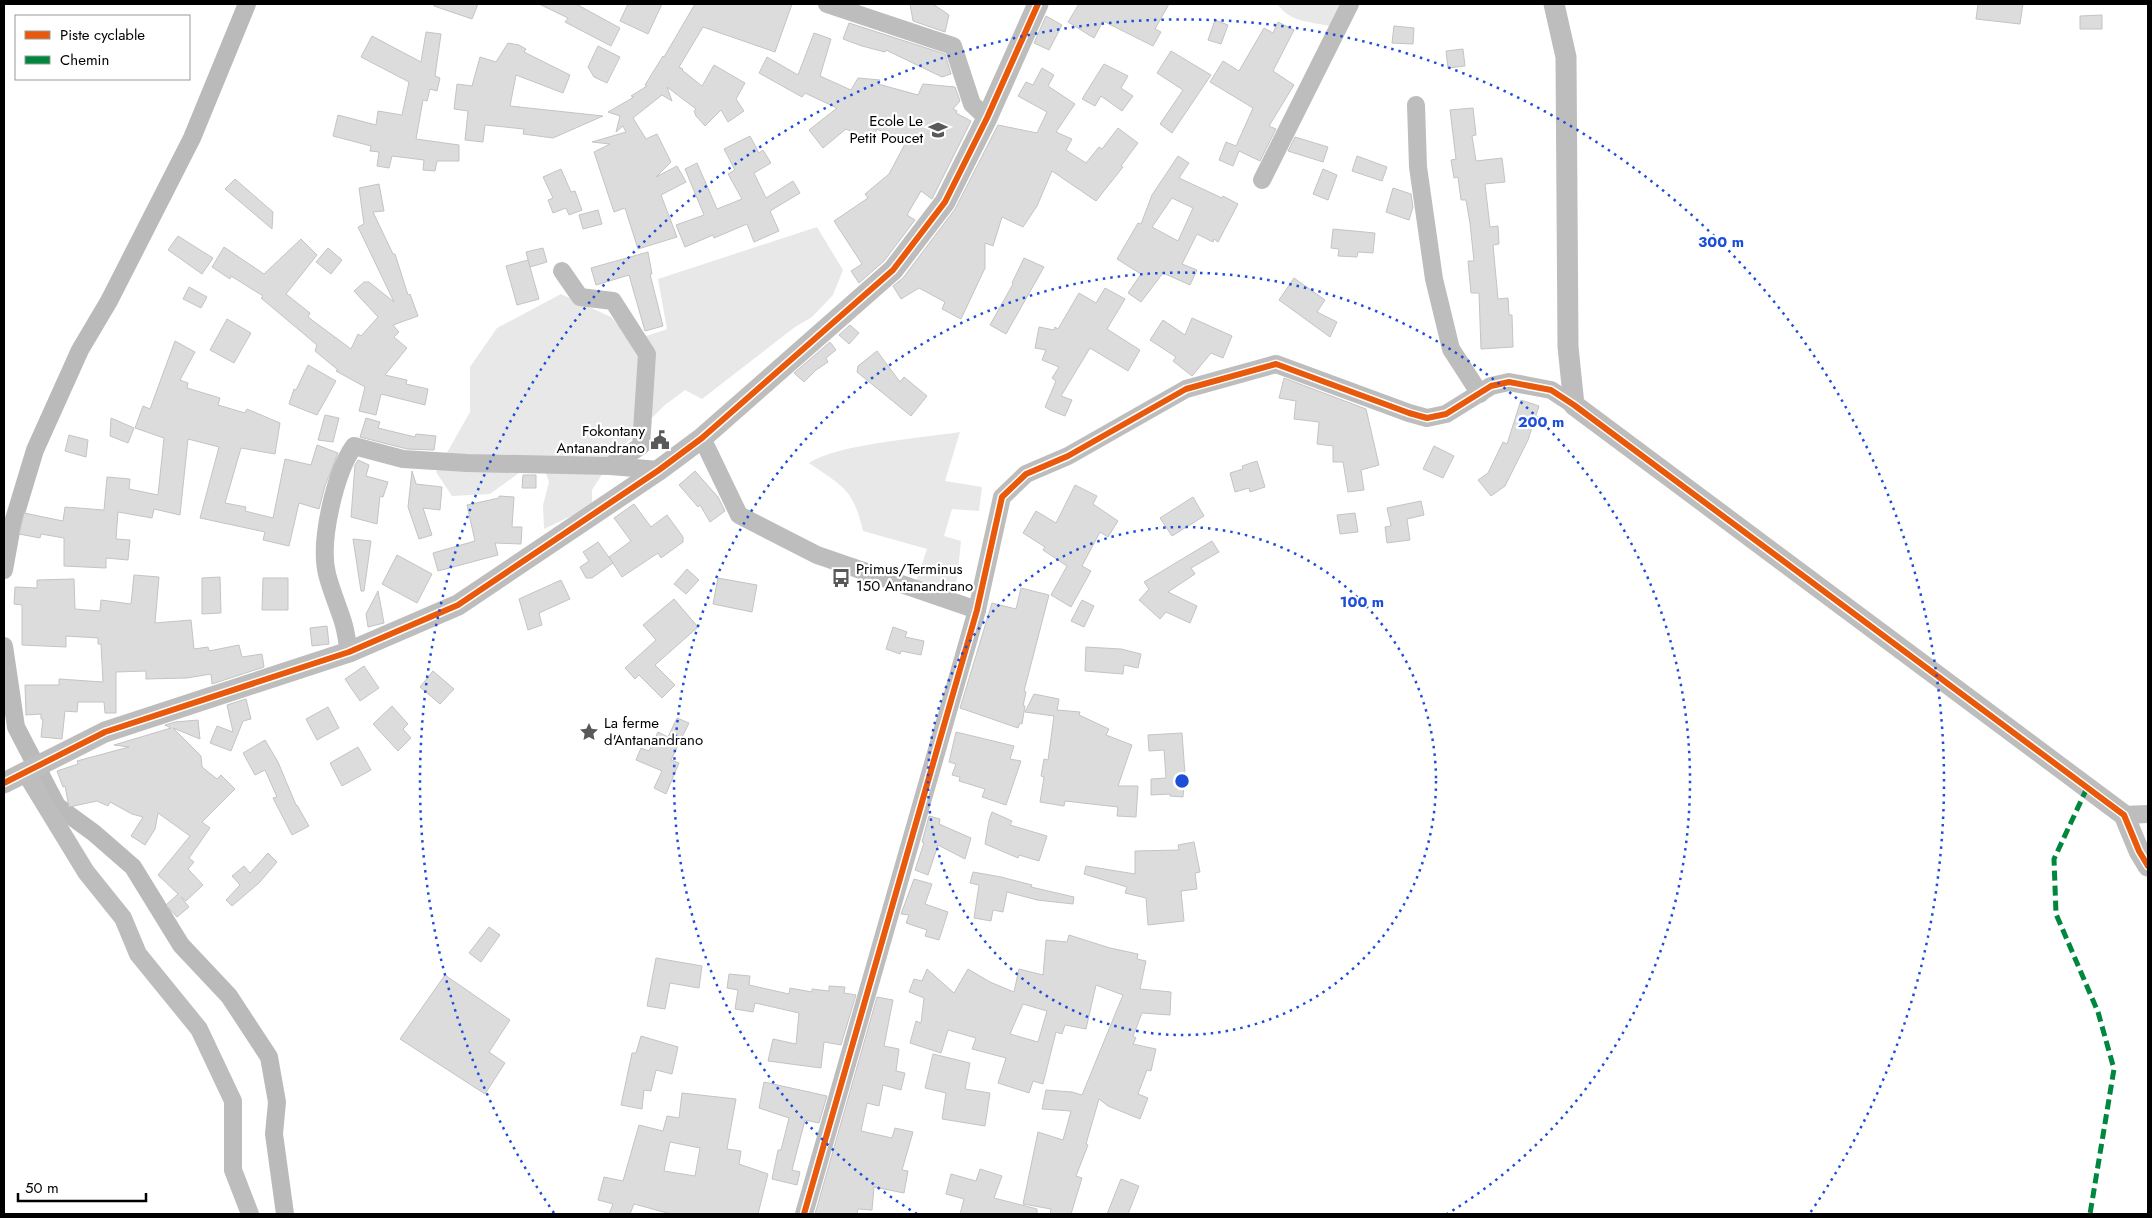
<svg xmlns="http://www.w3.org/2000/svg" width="2152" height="1218" font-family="Jost,sans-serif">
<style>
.green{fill:#e8e8e8}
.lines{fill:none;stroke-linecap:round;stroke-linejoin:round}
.canal{stroke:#bababa;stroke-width:18}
.building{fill:#dcdcdc;stroke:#c4c4c4;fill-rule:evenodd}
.minor{stroke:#bdbdbd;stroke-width:18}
.tertiary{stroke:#bdbdbd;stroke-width:21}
.quiet{stroke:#00873e;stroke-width:5;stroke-dasharray:10 5;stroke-linecap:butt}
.cycleway-casing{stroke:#fff;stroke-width:9}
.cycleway{stroke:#e8590c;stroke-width:6}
.ring{fill:none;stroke:#1d4ed8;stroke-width:2.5;stroke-dasharray:2.5 5}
.labels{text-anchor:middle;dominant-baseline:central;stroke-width:4.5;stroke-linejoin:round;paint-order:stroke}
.poi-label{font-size:15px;fill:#000;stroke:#fff;text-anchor:end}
.centre{fill:#1d4ed8;stroke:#fff;stroke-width:2.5}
.ring-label{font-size:15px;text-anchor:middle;font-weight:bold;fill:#1d4ed8;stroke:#fff;stroke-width:4.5;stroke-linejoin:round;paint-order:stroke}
</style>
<rect width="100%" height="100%" fill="#fff"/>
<g class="green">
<path d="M1277,4H1350L1330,26C1307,21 1292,23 1277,4Z"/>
<path d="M817,227L843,270L833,295L812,317L795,327L702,399L685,390L665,405L615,454L592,490V506L544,529L543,505L549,482L545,470H523L490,494L452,496L436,472L470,412V367L497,328L561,294L611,317L632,341L667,329L658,279Z"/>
<path d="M960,432L945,481L982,487L979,511L952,509L944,536L961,541L957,580L946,599L914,588L927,549L863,531C853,488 843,487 809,463C838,444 922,438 960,432Z"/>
</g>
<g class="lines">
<g class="canal">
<path d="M4,570L12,526L35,450L80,350L109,301L192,138L247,4"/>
<path d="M4,646L16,727L57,806L94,833L133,867L181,945L229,996L269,1057L277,1102L274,1134L285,1214"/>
</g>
</g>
<g class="building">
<path d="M434,4H478L472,19L434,6Z"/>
<path d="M539,4H576L620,28L611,46L565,22L568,18Z"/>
<path d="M628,4H662L648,34L620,21Z"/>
<path d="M695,4H792L775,52L703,27L679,67L683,69L682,70L702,86L714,65L745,83L736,99L744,111L728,122L721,110L705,126L696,116L694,111L696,109L667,87L672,101L662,95L633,118L646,139L657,134L671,162L656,177L677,166L686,182L661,195L677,237L638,249L625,208L614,212L594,152L610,144L592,142L626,132L623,126L616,132L620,116L608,112L634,97L631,96L647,86L645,85L663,56L664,57Z"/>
<path d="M910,4H933L949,15L945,32L913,21Z"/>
<path d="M1079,4H1169L1155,29L1161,32L1153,46L1103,21L1094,38L1068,22Z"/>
<path d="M1978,4H2023L2020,24L1976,19Z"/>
<path d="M2102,15V29H2080V16Z"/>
<path d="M1046,16L1062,25L1049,50L1034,43Z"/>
<path d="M1215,20L1228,25L1221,44L1208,40Z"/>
<path d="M1278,22L1294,30L1273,71L1294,85L1269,126L1276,129L1260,161L1239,151L1233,166L1219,160L1226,142L1236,146L1253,108L1210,82L1223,61L1239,71L1264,28L1273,33Z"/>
<path d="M849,23L945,54L951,74L942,77L886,50L885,52L862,46L843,39Z"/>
<path d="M1394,26L1414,28L1413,44L1392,43Z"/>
<path d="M426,32L441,34L435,76L440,78L437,91L430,89L427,101L423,100L416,139L459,145V161H437L435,171L423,170L424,160L392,156L389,168L377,166L379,152L370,151L371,146L333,136L338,115L376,125L378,111L402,115L409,82L361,57L372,36L421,62Z"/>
<path d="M814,33L831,39L820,76L851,90L858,78L880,80L878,84L918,95L923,84L955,87L960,101L953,109L957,111L956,113L971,121L932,199L921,191L907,215L915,220L884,261L859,283L851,271L862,264L834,221L868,198L865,194L889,174L905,144L877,129L871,141L846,129L823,148L809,130L837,108L805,93L802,97L759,73L767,57L798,75Z"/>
<path d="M508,43L519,45L526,49L524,52L570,75L563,93L516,75L510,106L603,116L553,138L523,134L524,129L485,125L483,142L465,140L468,111L454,109L457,84L472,86L480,57L496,62Z"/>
<path d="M598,46L620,57L607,83L594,77L588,67Z"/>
<path d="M1463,49L1465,66L1448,68L1446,51Z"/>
<path d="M1171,51L1211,75L1172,133L1160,124L1183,90L1157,73Z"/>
<path d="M1104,64L1128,76L1121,88L1133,96L1122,111L1101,96L1095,106L1082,99Z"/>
<path d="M1042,68L1054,75L1048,86L1075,104L1056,132L1072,139L1066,150L1086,163L1099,147L1102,149L1118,128L1138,143L1121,166L1123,167L1096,201L1052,171L1037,206L1023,227L1002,217L993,246L985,243V268L961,319L942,309L945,302L919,288L901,299L893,286L903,278L955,209L998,125L1037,133L1047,112L1018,96L1026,82L1033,85Z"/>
<path d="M1473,108L1476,135L1472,136L1476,161L1502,158L1505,182L1485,184L1490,227L1498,226L1499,244L1493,245L1498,299L1508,298L1509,315H1512L1513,347L1481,349L1479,293H1471L1468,261H1474L1470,223L1466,200H1461L1458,177L1454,178L1451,160L1456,159L1450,110Z"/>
<path d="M750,136L759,153L763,150L771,163L754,173L766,198L793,181L800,193L770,211L779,231L754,242L747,224L714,238L713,235L685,247L676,225L704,215L685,169L697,163L717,209L742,199L728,174L735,170L724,149Z"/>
<path d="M1295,137L1328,147L1323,162L1288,151Z"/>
<path d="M1178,156L1189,163L1179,178L1222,198L1223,196L1238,204L1218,242L1214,239L1213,242L1197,234L1182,264L1197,270L1190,285L1163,273L1141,302L1128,293L1141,274L1117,259L1138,223L1141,224L1152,195ZM1172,198L1193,208L1178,241L1152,227Z"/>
<path d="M1357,156L1387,167L1382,181L1352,171Z"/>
<path d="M561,169L571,192L575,191L582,210L569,215L566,208L553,213L548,200L553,198L543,177Z"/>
<path d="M1323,169L1337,175L1328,200L1313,194Z"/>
<path d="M235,179L273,212L272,229L225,189Z"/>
<path d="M379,184L384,211L373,212L393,254H395L408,295L410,294L418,316L393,325L399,332L394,337L407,348L385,375L407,380L406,384L428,389L425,405L381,394L376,415L359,411L365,387L336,371L338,370L315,351L317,345L261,298L263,296L231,276L230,279L212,267L224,247L264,274L301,239L317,255L286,294L310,313L308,317L351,349L358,334L361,336L378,317L354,291L364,282H369L394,302L358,227L364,224L359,188Z"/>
<path d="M1393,188L1411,194L1413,207L1409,220L1386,212Z"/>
<path d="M598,210L602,224L583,229L579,215Z"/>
<path d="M1333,229L1375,233L1373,253L1358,252L1357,257L1338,256L1339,249L1331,248Z"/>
<path d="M178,236L213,258L202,274L168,250Z"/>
<path d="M328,248L342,260L331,274L316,262Z"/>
<path d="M543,248L547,262L530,267L526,252Z"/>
<path d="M648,252L652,274H650L663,326L645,331L629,275L596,285L591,268Z"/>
<path d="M1024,258L1044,267L1006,334L990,325L1013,284L1012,283Z"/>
<path d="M528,260L539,299L517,305L506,266Z"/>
<path d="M1294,278L1325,300L1317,312L1337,322L1330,337L1279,300Z"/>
<path d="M189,287L207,297L201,308L183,299Z"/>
<path d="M1105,288L1125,299L1107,329L1140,350L1128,371L1090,348L1061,396L1072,400L1065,416L1052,411L1045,407L1056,381L1052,378L1059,367L1042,360L1046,350L1035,348L1039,327L1054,330L1055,327L1058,329L1079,293L1096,303Z"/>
<path d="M1192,318L1232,336L1223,358L1211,353L1192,376L1173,361L1176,357L1150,340L1163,320L1185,335Z"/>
<path d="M227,319L251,333L234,363L210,350Z"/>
<path d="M850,325L859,333L849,344L839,335Z"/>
<path d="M175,341L195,352L180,380L188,383L187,388L220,398L218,405L245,413L247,409L280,423L275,454L241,448L225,503L246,507L245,511L273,518L285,459L311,465L317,445L338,453L325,486L319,509L299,503L289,546L263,540L265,532L200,518L219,447L188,439L180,515L154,509L152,518L118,512L116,539L130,540L128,560L106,558V568L64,566V538L41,534L40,538L19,534L24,513L63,521L65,507L104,510L107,477L130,479L129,489L158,495L164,438L135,428L143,406L150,409Z"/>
<path d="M830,342L836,350L826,358L828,362L816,370L804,382L794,373Z"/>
<path d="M877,351L900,382L904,377L927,396L911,416L857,372L858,366Z"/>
<path d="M308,365L336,381L317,415L289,404L294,389L296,390Z"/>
<path d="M1284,378L1366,409L1379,465L1361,470L1364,490L1348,492L1343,462H1333V446L1317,444L1319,422L1294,419L1296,401L1279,398Z"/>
<path d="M1521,400L1539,406L1528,440L1505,486L1491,496L1478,480L1488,473L1503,442L1507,444Z"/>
<path d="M325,415L339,418L333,442L318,440Z"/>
<path d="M111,418L134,428L128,443L110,436Z"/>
<path d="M366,418L380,422L378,428L415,437L416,434L436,436L434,450L407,449L360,437Z"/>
<path d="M69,435L88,440L86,457L65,451Z"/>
<path d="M1434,446L1454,456L1443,478L1423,469Z"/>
<path d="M358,460L369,465L366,476L388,482L383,497L380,496L377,524L351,517L355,465Z"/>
<path d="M1257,461L1265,487L1250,492L1249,488L1235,492L1230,473L1243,469L1242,466Z"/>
<path d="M412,471L416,484L442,487L440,510L423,508L432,535L419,539L408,507Z"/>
<path d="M695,471L718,497L725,511L710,522L700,505L698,507L679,485Z"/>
<path d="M523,475H536V488H522Z"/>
<path d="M1075,485L1097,496L1093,504L1118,521L1108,537L1100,532L1082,566L1091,571L1071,607L1051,595L1067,566L1043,550L1045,547L1023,533L1036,511L1056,523Z"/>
<path d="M499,496L514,497L512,527H522L521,544L495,543L498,555L438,571L433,553L475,541L467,505L499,498Z"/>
<path d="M1193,497L1204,516L1172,536L1160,518Z"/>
<path d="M1421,501L1424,515L1407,519L1410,540L1387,543L1385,527L1391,526L1387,508Z"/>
<path d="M634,504L651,527L667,515L683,537V542L661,558L658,553L622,577L609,557L631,541L614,518Z"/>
<path d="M1355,513L1358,532L1340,534L1337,515Z"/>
<path d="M353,539L371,541L364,591H361Z"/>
<path d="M1212,541L1219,552L1191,568L1195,574L1168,592L1197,606L1190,623L1166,612L1160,619L1139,600L1149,589L1144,582Z"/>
<path d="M598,542L613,563L592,578H586L580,567L589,561L583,552Z"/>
<path d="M397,555L432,574L417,603L382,584Z"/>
<path d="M687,569L699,580L686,594L674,584Z"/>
<path d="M134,575L159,577L155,623L191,620L194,649L208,647L209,651L239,645L242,657L262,654L264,667L212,684L211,674L187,678L146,679V671L116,672V713H105L104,702H78L77,712L65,711L62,739L41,737L43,719H41V714L26,715L25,685H59V679L103,682L101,644H98V638L66,636V647L22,645V605L14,604L15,587L37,588V580L74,579L75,609L100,611L101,600L131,604Z"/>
<path d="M220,577L221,613L202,614V578Z"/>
<path d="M263,578H288V610H262Z"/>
<path d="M718,578L757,585L752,612L713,604Z"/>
<path d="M561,580L570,599L539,613L542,625L528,630L519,599Z"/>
<path d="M1021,588L1049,595L1024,691L1026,692L1023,706H1025L1022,724L1020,723L1018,728L960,708L992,603L1016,609Z"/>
<path d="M378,591L384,623L368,627L366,614Z"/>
<path d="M674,599L698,627L655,665L675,685L662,698L639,675L635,679L625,668L656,640L643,625Z"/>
<path d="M1082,600L1094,606L1084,627L1071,621Z"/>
<path d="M327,626L329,644L312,646L310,628Z"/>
<path d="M893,627L907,632L905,637L924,641L921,655L901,651L900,654L886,649Z"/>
<path d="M1086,647L1121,649L1141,654L1138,668L1124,665L1123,674L1085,671Z"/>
<path d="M364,666L379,688L360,701L345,679Z"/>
<path d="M433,671L454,689L440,704L420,687Z"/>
<path d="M1034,694L1059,699L1057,710L1080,712L1079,715L1109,729L1106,735L1132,745L1118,786H1138L1136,817L1117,816L1118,807L1065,801L1064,806L1040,802L1044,777L1041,776L1044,759L1048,760L1054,716L1025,712Z"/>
<path d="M246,699L251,719L243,721L231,751L210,743L217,726L233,732L227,705Z"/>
<path d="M392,706L408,724L403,729L411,738L398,751L373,724Z"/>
<path d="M328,707L339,728L317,740L306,719Z"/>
<path d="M677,718L689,723L671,760L679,763L666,794L654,788L662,771L636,760L641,748L649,751L658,732L668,737Z"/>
<path d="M198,720L200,739L173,728L201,756L202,767L217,779L221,775L235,789L202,822L210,828L189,858L194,862L188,869L203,885L186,901L181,897L189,907L177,917L166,905L178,894L158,875L190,836L158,813L155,829L145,845L131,836L143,817L132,814L110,802L108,806L97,801L69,807L65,786L63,787L57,771L78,764L77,761L129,747L114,745L171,728L165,725L175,722Z"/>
<path d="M956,732L1014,746L1010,759L1021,761L1006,805L982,797L985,789L959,781L960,777L952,775L956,764L949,762Z"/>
<path d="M1182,733L1185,774L1183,797L1170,796V794L1151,795V779L1166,778L1164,750L1149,751L1148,735Z"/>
<path d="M265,740L278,762L296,805H297L309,826L292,835L273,798L277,797L265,770L255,775L243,753Z"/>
<path d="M358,747L371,770L342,786L330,763Z"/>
<path d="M992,812L1012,821L1010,825L1047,836L1039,861L1019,855L1018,858L985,844L989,820Z"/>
<path d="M929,816L940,819L939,824L971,838L965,859L938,845L928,875L915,870L924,843L922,842Z"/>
<path d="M1194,842L1200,872L1195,873L1197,889L1181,891L1184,921L1148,925L1146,898L1125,893L1127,887L1084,874L1086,866L1135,874V851L1179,850L1178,845Z"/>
<path d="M268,853L277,862L259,883L232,906L226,900L240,885L232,876L244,866L250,873Z"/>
<path d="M973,872L1001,877L1032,885L1031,887L1074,897L1073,904L1037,900L1007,892L1003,912L993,910L991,921L974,918L979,885L970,883Z"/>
<path d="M914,879L932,884L925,904L948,912L939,940L925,936L927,930L906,923L909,915L901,914Z"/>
<path d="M489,927L500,935L481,962L469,953Z"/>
<path d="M1069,935L1110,948L1138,954L1137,959L1146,961L1140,989L1171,992L1170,1015L1142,1013L1133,1036L1136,1038L1133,1044L1156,1049L1151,1071L1147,1070L1138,1094L1148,1098L1140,1119L1108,1106L1099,1099L1086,1144L1088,1145L1076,1176L1082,1178L1071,1214H1050L1051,1209L1023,1204L1038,1132L1063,1140L1071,1111L1042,1109L1046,1090L1072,1092L1082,1095L1123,995L1096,985L1086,1029L1065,1025L1062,1034L1056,1032L1043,1084L1033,1081L1029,1093L998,1083L1006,1058L972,1049L976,1038L948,1030L941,1053L910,1043L916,1021L921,1023L924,998L909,992L914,979L922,981L927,969L954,993L968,969L990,982L1014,992L1019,969L1043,975L1046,940L1067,942ZM1023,1004L1047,1011L1038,1042L1010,1034Z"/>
<path d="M656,958L702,966L699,988L670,983L665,1009L647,1006Z"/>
<path d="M729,974L750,976L749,985L789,994L790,988L812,992V989L829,991V986L845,987L844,993L856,995L841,1045L824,1042L821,1068L768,1061L773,1039L796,1044L799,1013L755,1003L753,1012L735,1009L738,990L727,988Z"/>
<path d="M445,975L510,1020L489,1052L505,1063L485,1094L400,1039Z"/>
<path d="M877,997L893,1000L884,1046L899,1049L896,1071L905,1073L901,1090L883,1085L879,1106L867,1103L861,1131L892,1138L895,1128L913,1132L902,1170L908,1171L904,1193L874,1187L872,1210L858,1209L857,1214H815Z"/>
<path d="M641,1036L678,1047L672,1074L656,1070L651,1091L644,1090L642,1109L621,1105L632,1053H636Z"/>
<path d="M933,1054L970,1063L965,1089L990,1093L985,1126L942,1119L946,1093L925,1088Z"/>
<path d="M764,1082L827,1096L819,1123L805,1120L792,1170L800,1172L797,1185L772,1179L778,1150H781L789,1118L759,1108Z"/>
<path d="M682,1093L736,1099L727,1149L741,1151L739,1164L768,1174L758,1214H671L634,1204L630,1214H609L613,1204L598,1200L604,1177L623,1181L639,1125L663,1131L667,1116L679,1118ZM670,1142L700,1148L695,1176L664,1171Z"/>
<path d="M980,1169L1002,1176L994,1198L1037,1209V1214H960L964,1199L946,1194L951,1174L976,1181Z"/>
<path d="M1121,1179L1139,1186L1128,1214H1107Z"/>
</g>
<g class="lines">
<g class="minor">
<path d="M827,4L953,46L972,104L987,118"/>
<path d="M1416,105L1418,167L1434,279L1451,349L1480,394"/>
<path d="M1262,180L1350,4"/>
<path d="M562,271L580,297L613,301L647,354L641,446L610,466"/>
<path d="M702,438L739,515L817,555L977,610"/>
<path d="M349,652C347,642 346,631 343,622C338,606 331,590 327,574C319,541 335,473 354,446L403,459L467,463L610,466L659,470"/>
<path d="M25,772L86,872L123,918L138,954L199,1029L233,1101V1170L250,1214"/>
<path d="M2124,815L2148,814"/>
<path d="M804,1214L977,610L1002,497L1026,474L1068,456L1186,389L1276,364L1409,413L1427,418L1446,414L1491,386L1509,382L1551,390L1574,405"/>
</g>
<g class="tertiary">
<path d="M1554,4L1566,57L1568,347L1574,405L2124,815L2139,851L2148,866"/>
<path d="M4,783L105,732L349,652L458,605L659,470L702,438L893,270L945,202L987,118L1038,4"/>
</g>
<path class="quiet" d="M2087,788L2054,859L2056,914L2098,1012L2114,1069L2090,1214"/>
<g class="cycleway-casing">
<g id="cycleway">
<path d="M4,783L105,732L349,652L458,605L659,470L702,438L893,270L945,202L987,118L1038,4"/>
<path d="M804,1214L977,610L1002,497L1026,474L1068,456L1186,389L1276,364L1409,413L1427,418L1446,414L1491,386L1509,382L1551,390L1574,405L2124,815L2139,851L2148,866"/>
</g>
</g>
<use href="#cycleway" class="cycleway"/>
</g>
<g class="ring">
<circle cx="1182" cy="781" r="254"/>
<path d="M917 1214A508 508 0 1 1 1447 1214"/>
<path d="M554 1213A762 762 0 1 1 1810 1213"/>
</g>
<defs>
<g id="school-bare" transform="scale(1.5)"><path d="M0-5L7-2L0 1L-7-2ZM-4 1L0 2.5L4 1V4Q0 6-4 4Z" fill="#595959" stroke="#fff" stroke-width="2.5" paint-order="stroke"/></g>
<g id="civic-bare" transform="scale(1.5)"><path d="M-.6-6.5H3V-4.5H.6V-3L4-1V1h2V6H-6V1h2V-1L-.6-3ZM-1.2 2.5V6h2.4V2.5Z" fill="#595959" stroke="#fff" stroke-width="2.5" paint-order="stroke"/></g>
<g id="bus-bare" transform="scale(1.5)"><path d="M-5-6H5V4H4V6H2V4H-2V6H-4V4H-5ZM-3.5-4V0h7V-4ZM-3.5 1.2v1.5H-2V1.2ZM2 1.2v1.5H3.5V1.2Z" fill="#595959" stroke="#fff" stroke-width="2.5" paint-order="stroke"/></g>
<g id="sight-bare" transform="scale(1.5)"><path d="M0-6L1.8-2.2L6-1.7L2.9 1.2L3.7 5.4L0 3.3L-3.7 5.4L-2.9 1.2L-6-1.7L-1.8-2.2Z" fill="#595959" stroke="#fff" stroke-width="2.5" paint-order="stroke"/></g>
</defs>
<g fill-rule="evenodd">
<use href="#school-bare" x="938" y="130"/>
<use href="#civic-bare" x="660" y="440"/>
<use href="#bus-bare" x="841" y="578"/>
<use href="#sight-bare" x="589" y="732"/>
</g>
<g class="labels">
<g class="poi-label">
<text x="923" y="121">Ecole Le<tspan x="923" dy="17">Petit Poucet</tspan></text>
<text x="645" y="431">Fokontany<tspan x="645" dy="17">Antanandrano</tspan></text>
<text x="856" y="569" text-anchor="start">Primus/Terminus<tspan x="856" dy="17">150 Antanandrano</tspan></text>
<text x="604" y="723" text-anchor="start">La ferme<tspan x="604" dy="17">d'Antanandrano</tspan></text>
</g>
</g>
<circle cx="1182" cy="781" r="8" class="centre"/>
<g class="ring-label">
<text x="1721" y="247">300 m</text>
<text x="1541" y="427">200 m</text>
<text x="1362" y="607">100 m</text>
</g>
<rect width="2152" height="1218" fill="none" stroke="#000000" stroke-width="10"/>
<rect x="15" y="15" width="175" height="65" fill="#ffffff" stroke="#999999"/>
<rect x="25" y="31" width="25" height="8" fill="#e8590c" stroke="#999999"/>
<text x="60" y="40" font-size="15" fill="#000000">Piste cyclable</text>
<rect x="25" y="56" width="25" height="8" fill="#00873e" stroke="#999999"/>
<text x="60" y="65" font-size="15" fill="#000000">Chemin</text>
<path d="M18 1193v8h128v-8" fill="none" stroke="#000000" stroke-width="2.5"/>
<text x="25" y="1193" font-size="15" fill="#000000" stroke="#ffffff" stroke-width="4" paint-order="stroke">50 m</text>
</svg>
